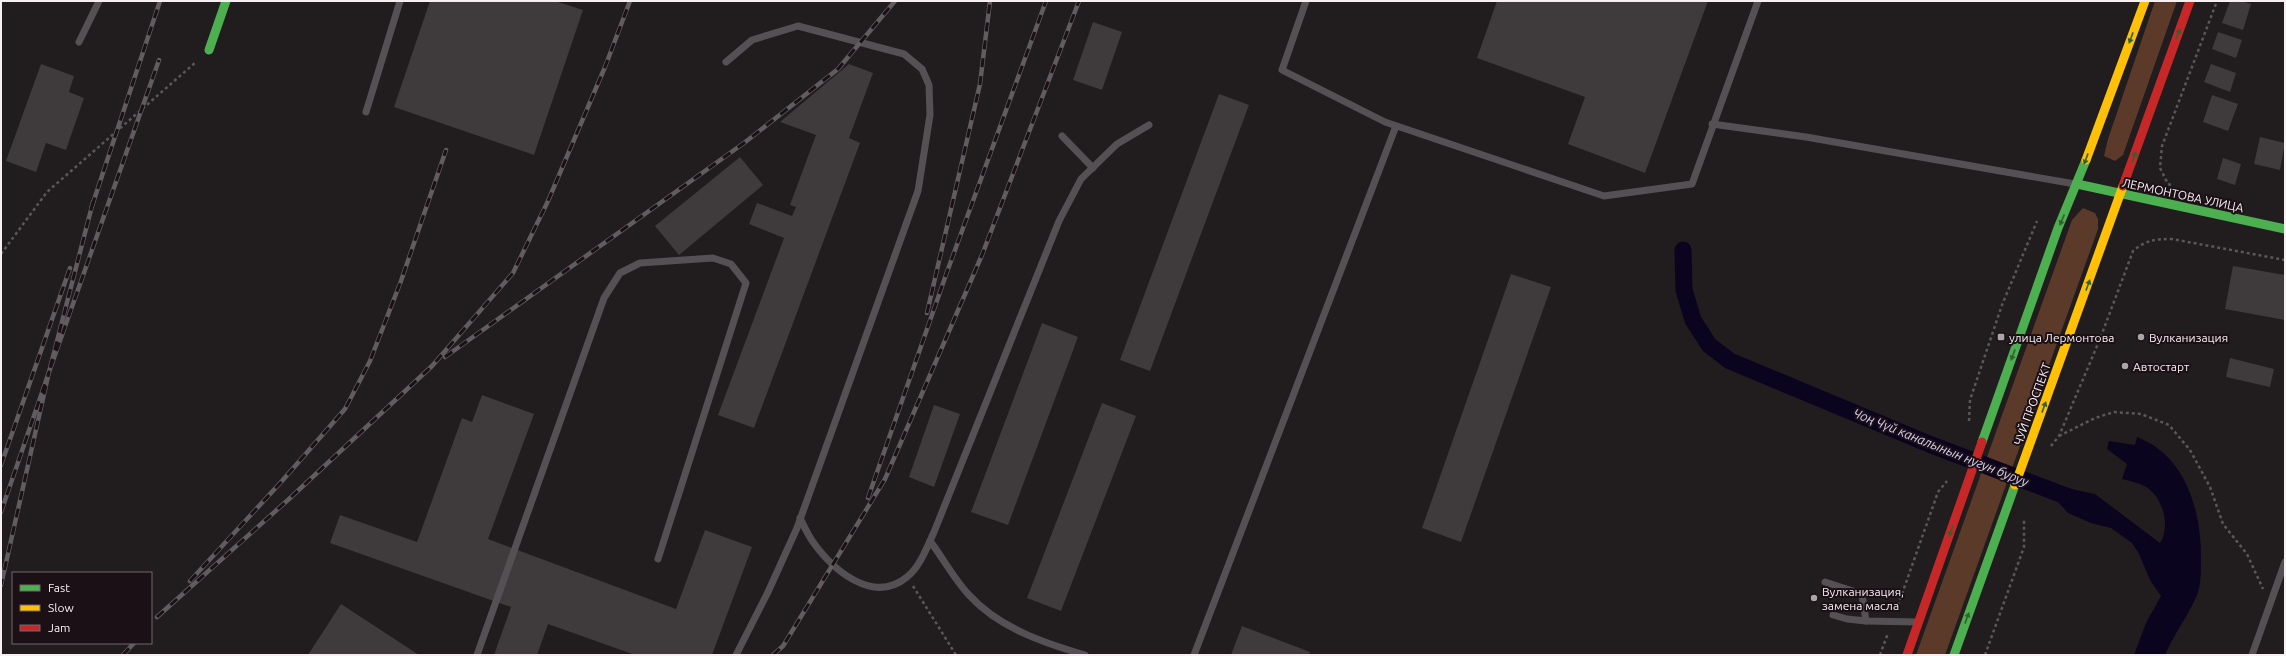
<svg xmlns="http://www.w3.org/2000/svg" width="2286" height="656" font-family="Ubuntu,sans-serif">
<style>
.forest{fill:#5c3a29}
.water{fill:#0b041f}
.lines{fill:none;stroke-linecap:round;stroke-linejoin:round}
.canal{stroke:#0b041f;stroke-width:17}
.building{fill:#3f3a3b}
.path{stroke:#5a575a;stroke-width:2.5;stroke-dasharray:3 3;stroke-linecap:butt}
.lane{stroke:#545054;stroke-width:7}
.fast{stroke:#4caf50;stroke-width:9}
.slow{stroke:#ffc107;stroke-width:9}
.jam{stroke:#c62828;stroke-width:9}
.rail-casing{stroke:#605c5f;stroke-width:4.5}
.rail{stroke:#1b1015;stroke-width:3;stroke-dasharray:9;stroke-linecap:butt}
.oneway{fill:#346032}
.poi-dot{fill:#aca5a8;stroke:#1b1015;stroke-width:1.5}
.labels{text-anchor:middle;dominant-baseline:central;stroke-width:4;stroke-linejoin:round;paint-order:stroke}
.street-label{font-size:12px;fill:#f7eff2;stroke:#1b1015}
.poi-label{font-size:12px;fill:#f7eff2;stroke:#1b1015;text-anchor:start}
.water-label{font-size:13px;font-style:italic;fill:#d6d2fa;stroke:#1b1015}
</style>
<rect width="100%" height="100%" fill="#211c1e"/>
<g class="forest">
<path d="M2155,1H2177L2123,155L2115,161L2104,156L2108,139Z"/>
<path d="M2083,208L2095,213L2098,219V229L1945,655H1916L2072,220Z"/>
</g>
<path class="water" d="M2137,437C2187,456 2202,513 2201,562C2201,573 2201,585 2197,595C2188,616 2174,634 2165,655H2134L2146,623L2161,596L2150,580L2139,554L2132,543L2111,528L2091,523L2068,513L2057,501V486L2095,494L2160,543C2171,527 2163,497 2146,487C2139,483 2130,481 2122,479L2127,464L2107,449L2109,441L2135,445Z"/>
<g class="lines">
<path class="canal" d="M1683,250L1684,290L1693,320L1709,345L1730,361L1929,444L2079,501"/>
</g>
<g class="building">
<path d="M430,1H555L583,10L534,155L394,107Z"/>
<path d="M1497,1H1708L1645,173L1568,144L1585,97L1477,58Z"/>
<path d="M2230,1H2241L2251,4L2243,30L2222,23Z"/>
<path d="M1093,22L1122,32L1102,90L1073,80Z"/>
<path d="M2218,32L2242,40L2236,58L2212,49Z"/>
<path d="M41,64L74,76L69,92L84,98L66,150L46,143L36,172L6,161Z"/>
<path d="M849,64L873,73L849,138L860,143L754,428L718,415L784,238L749,224L757,203L792,216L796,207L790,205L816,135L780,122Z"/>
<path d="M2211,64L2236,73L2230,92L2204,82Z"/>
<path d="M1219,94L1249,105L1150,371L1120,360Z"/>
<path d="M2212,95L2238,104L2228,131L2203,122Z"/>
<path d="M2260,137L2285,143L2280,170L2254,164Z"/>
<path d="M740,157L763,185L679,255L655,226Z"/>
<path d="M2223,158L2241,164L2235,185L2217,179Z"/>
<path d="M2233,266L2285,275V320L2225,309Z"/>
<path d="M1511,274L1551,287L1461,542L1422,528Z"/>
<path d="M1042,323L1078,337L1008,525L971,512Z"/>
<path d="M2230,358L2274,369L2270,387L2226,377Z"/>
<path d="M482,395L534,414L488,539L676,609L705,530L752,547L712,655H635L548,624L537,655H494L511,607L330,543L340,515L417,542L462,418L472,422Z"/>
<path d="M1102,403L1136,416L1061,611L1027,598Z"/>
<path d="M934,405L960,414L934,487L909,477Z"/>
<path d="M341,604L419,655H308Z"/>
<path d="M1242,626L1310,652L1309,655H1231Z"/>
</g>
<g class="lines">
<g class="path">
<path d="M2171,185L2168,184L2160,168L2162,146L2217,1"/>
<path d="M1,254L47,192L196,62"/>
<path d="M1969,421L1970,400L2002,305L2037,221"/>
<path d="M2059,436L2095,418L2114,412L2141,414L2169,425L2190,450L2210,487L2223,524L2247,554L2263,589"/>
<path d="M2051,446L2059,436L2100,339L2133,251C2146,240 2155,239 2172,239L2285,260"/>
<path d="M913,586L956,655"/>
<path d="M1896,611L1938,492L1947,481"/>
<path d="M1880,655L1888,633"/>
<path d="M1985,655L2024,547V518"/>
</g>
<g class="lane">
<path d="M1306,1L1282,70L1385,122L1604,196L1692,184L1758,1"/>
<path d="M79,42L99,1"/>
<path d="M726,62L752,40L798,26L904,54L922,69L929,85L930,115L918,191L797,528L768,592L736,655"/>
<path d="M366,112L400,1"/>
<path d="M1712,124L1806,137L2075,184"/>
<path d="M1062,136L1093,168"/>
<path d="M800,518C804,526 808,535 813,542C833,570 873,605 907,577C920,567 927,547 934,532L1059,221L1081,179L1117,144L1149,125"/>
<path d="M930,541C943,558 954,579 969,595C999,628 1044,643 1085,655"/>
<path d="M1825,582L1862,594L1866,621L1917,622"/>
<path d="M1833,615L1847,619L1866,621"/>
<path d="M477,655L604,298L620,273L640,263L713,258L731,264L746,283L658,559"/>
<path d="M1194,655L1396,126"/>
<path d="M2252,655L2285,562"/>
</g>
<g class="fast">
<path d="M209,50L226,1"/>
<path d="M2077,184L2285,229"/>
<path d="M1982,442L2058,228L2086,160"/>
<path d="M1954,655L2015,485"/>
</g>
<g class="slow">
<path d="M2086,160L2145,1"/>
<path d="M2015,485L2123,186"/>
</g>
<g class="jam">
<path d="M2123,186L2190,1"/>
<path d="M1907,655L1982,442"/>
</g>
<g class="rail-casing">
<g id="rail">
<path d="M93,202L49,372L159,60"/>
<path d="M92,206L160,1"/>
<path d="M927,313L980,84L990,1"/>
<path d="M445,357L744,143L838,69L895,1"/>
<path d="M1,465L70,268"/>
<path d="M868,498L947,272L1046,1"/>
<path d="M1,512L49,372L1,585"/>
<path d="M190,581L282,481L345,409L370,361L401,281L446,150"/>
<path d="M157,617L289,499L432,366L513,273L548,201L605,67L630,1"/>
<path d="M123,655L134,643"/>
<path d="M773,655L783,646L885,479L982,255L1079,1"/>
</g>
</g>
<use href="#rail" class="rail"/>
</g>
<defs><path id="oneway-solid" d="M-6-.8H1V-3.2L6.5 0L1 3.2V.8H-6Z"/></defs>
<g class="oneway">
<use href="#oneway-solid" transform="translate(2178 34) rotate(-70)"/>
<use href="#oneway-solid" transform="translate(2131 38) rotate(110)"/>
<use href="#oneway-solid" transform="translate(2134 157) rotate(-70)"/>
<use href="#oneway-solid" transform="translate(2086 159) rotate(110)"/>
<use href="#oneway-solid" transform="translate(2062 220) rotate(113)"/>
<use href="#oneway-solid" transform="translate(2088 285) rotate(-70)"/>
<use href="#oneway-solid" transform="translate(2013 355) rotate(110)"/>
<use href="#oneway-solid" transform="translate(2044 407) rotate(-70)"/>
<use href="#oneway-solid" transform="translate(1951 531) rotate(110)"/>
<use href="#oneway-solid" transform="translate(1967 618) rotate(-70)"/>
</g>
<g class="poi-dot">
<rect x="1997" y="333" width="8" height="8" rx="2"/>
<circle cx="2141" cy="337" r="4"/>
<circle cx="2125" cy="366" r="4"/>
<circle cx="1814" cy="598" r="4"/>
</g>
<g class="labels">
<g class="street-label">
<text transform="translate(2183 195) rotate(12)">ЛЕРМОНТОВА УЛИЦА</text>
<text transform="translate(2032 404) rotate(-70)">ЧУЙ ПРОСПЕКТ</text>
</g>
<g class="poi-label">
<text x="2009" y="337">улица Лермонтова</text>
<text x="2149" y="337">Вулканизация</text>
<text x="2133" y="366">Автостарт</text>
<text x="1822" y="591">Вулканизация,<tspan x="1822" dy="14">замена масла</tspan></text>
</g>
<g class="water-label">
<text transform="translate(1941 447) rotate(22)">Чоң Чүй каналынын нугун буруу</text>
</g>
</g>
<rect width="2286" height="656" fill="none" stroke="#f7eff2" stroke-width="4"/>
<rect x="12" y="572" width="140" height="72" fill="#1b1015" stroke="#73696d"/>
<rect x="20" y="585" width="20" height="6" fill="#4caf50" stroke="#73696d"/>
<text x="48" y="592" font-size="12" fill="#f7eff2">Fast</text>
<rect x="20" y="605" width="20" height="6" fill="#ffc107" stroke="#73696d"/>
<text x="48" y="612" font-size="12" fill="#f7eff2">Slow</text>
<rect x="20" y="625" width="20" height="6" fill="#c62828" stroke="#73696d"/>
<text x="48" y="632" font-size="12" fill="#f7eff2">Jam</text>
</svg>
